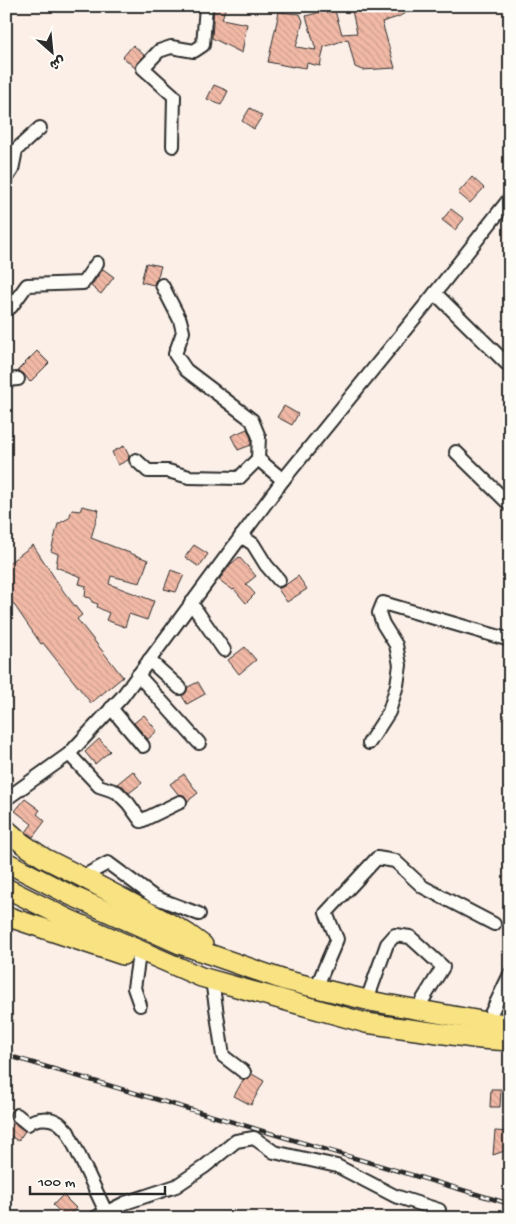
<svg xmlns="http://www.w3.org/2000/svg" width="516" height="1224" font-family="'Gochi Hand','Playpen Sans Arabic',sans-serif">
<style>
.building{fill:url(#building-back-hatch);stroke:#2b2b2b}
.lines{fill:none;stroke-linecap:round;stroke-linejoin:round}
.minor-casing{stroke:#2b2b2b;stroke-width:16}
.highway-casing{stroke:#2b2b2b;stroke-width:22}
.minor{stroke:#fdfcf7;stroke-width:12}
.highway{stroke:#f8e281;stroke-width:19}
.rail-casing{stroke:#2b2b2b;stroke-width:4.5}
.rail{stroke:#fdfcf7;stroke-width:2.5;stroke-dasharray:8;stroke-linecap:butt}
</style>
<defs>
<pattern id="building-back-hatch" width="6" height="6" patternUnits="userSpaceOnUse" patternTransform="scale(1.25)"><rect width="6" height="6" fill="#f1b9a6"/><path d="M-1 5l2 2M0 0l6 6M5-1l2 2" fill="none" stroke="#cf9f8f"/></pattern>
</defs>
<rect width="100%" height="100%" fill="#fbefe7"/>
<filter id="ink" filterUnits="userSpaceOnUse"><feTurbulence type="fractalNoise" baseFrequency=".02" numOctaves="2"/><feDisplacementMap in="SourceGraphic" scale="10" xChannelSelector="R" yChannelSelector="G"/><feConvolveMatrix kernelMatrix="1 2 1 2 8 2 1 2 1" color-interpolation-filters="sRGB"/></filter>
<g filter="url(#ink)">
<g class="building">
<path d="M214,6H226L222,19L247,24L242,53L212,38Z"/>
<path d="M351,6H418L398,17L382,22L395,68L362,70L355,67L348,39L324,47L320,66L307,63L306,68L293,66V67L268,62L279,12L300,14L303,21L296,47L316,50L306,16L334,8L342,34L357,33Z"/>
<path d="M133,45L144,55L137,63L135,68L123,57Z"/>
<path d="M214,85L228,91L221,105L207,99Z"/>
<path d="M250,108L262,116L254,129L242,121Z"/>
<path d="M472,177L484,188L470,203L458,193Z"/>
<path d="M451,209L464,219L455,230L442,220Z"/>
<path d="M146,263L161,266L157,279L155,281L154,285L141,282Z"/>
<path d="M103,269L114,277L101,294L91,286Z"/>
<path d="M37,351L49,363L30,382L24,374L18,370Z"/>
<path d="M284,406L298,414L292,425L277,417Z"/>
<path d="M247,429L251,438V445L238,450L231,436Z"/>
<path d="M124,446L129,456L128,460L118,465L112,452Z"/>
<path d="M82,506L99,510L91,538L148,560L140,583L111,576L109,584L154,601L147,620L129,614L125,627L106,620L109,613L97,607L98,604L92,602L91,598L85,597L86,586L79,584L81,577L56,567L58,554L51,551L58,524L69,518L72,510L80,511Z"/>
<path d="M33,545L64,592L82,615L77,619L123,677L91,703L43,643L41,644L6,593V565Z"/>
<path d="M194,545L208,554L199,567L185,557Z"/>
<path d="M239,557L256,576L246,584L255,594L246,603L234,589L233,590L219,580L231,564Z"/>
<path d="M171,570L184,575L176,592L164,589Z"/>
<path d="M298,576L307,589L287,602L278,589L284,586Z"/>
<path d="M245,647L256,660L239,674L228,660Z"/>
<path d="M198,682L205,694L187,704L182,696L186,693L188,687Z"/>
<path d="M144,715L157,731L148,739L134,723Z"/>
<path d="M99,739L110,751L95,764L85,752Z"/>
<path d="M133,771L142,783L129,793L123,786L117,784Z"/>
<path d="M184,774L198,793L188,801L184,795L178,794L170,784Z"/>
<path d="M25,799L40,810L37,814L45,821L33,837L26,832L32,824L15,811Z"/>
<path d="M252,1074L264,1081L251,1105L234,1096L243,1080L248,1079Z"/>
<path d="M491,1089H501L500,1107H490Z"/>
<path d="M14,1123L25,1131L18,1141L6,1133Z"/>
<path d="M495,1131L510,1132V1149L493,1155Z"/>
<path d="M63,1195L76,1208L67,1218L53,1205Z"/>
</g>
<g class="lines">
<g class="minor-casing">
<g id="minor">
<path d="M173,146L174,96L143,68L159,51L171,47L194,51L203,45L206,6"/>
<path d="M6,179L12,170L16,150L40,128"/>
<path d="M162,285L180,320L183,332L175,354L186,370L252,420L259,437L258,459L283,480"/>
<path d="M435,293L510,367"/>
<path d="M6,308L11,307L27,285L83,283L97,263"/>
<path d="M6,380L18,379"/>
<path d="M456,452L510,505"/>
<path d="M136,460L148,471H168L189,477L239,478L258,459"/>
<path d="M241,536L253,544L266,565L279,580"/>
<path d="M191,603L224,650"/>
<path d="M149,660L180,688"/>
<path d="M138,675L199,743"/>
<path d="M111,708L143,746"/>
<path d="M369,743L389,712L397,685L400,665L396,645L383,624L379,613L383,603L510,640"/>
<path d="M69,754L99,786L117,792L128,803L141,821L180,802"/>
<path d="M6,799L69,754L122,697L283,480L435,293L510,198"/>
<path d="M82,877L108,863L154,897L199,914"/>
<path d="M138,961L134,988L140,1005"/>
<path d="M212,980L223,1056L244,1072"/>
<path d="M316,988L337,939L326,913L377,858L395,861L423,887L494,924"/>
<path d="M367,1000L387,944L395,935L410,937L443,967L417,1009"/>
<path d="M487,1022L510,974"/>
<path d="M17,1115L28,1124C36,1117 50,1117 59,1123C62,1125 65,1129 68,1132L106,1212"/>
<path d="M95,1218L125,1203L176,1186L204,1167L236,1141L254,1138L274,1152L337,1166L395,1196L439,1210"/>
</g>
</g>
<g class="highway-casing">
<g id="highway">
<path d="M6,829L23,844L44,858L82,877L178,928L188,934L203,945"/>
<path d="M6,862L70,895L180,944L284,980L375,1002L487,1022L510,1024"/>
<path d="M6,888L68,919L201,977L366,1023L481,1039L510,1041"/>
<path d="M6,916L123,955"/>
</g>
</g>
<use href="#minor" class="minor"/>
<use href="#highway" class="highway"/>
<g class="rail-casing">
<path id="rail" d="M6,1055L510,1204"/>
</g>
<use href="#rail" class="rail"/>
</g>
</g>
<rect width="516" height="1224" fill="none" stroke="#fdfcf7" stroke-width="25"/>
<rect x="12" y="12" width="491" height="1199" fill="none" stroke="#2b2b2b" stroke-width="2" filter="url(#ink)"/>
<g transform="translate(52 52) rotate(153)" stroke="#fdfcf7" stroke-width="4" paint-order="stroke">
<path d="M0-4L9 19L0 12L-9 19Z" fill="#2b2b2b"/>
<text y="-8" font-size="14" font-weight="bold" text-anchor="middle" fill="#2b2b2b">ش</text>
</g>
<path d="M30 1186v8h135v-8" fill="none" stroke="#2b2b2b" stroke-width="2.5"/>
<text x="38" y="1186" font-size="15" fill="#2b2b2b" stroke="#fdfcf7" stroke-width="4" paint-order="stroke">100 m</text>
</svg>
